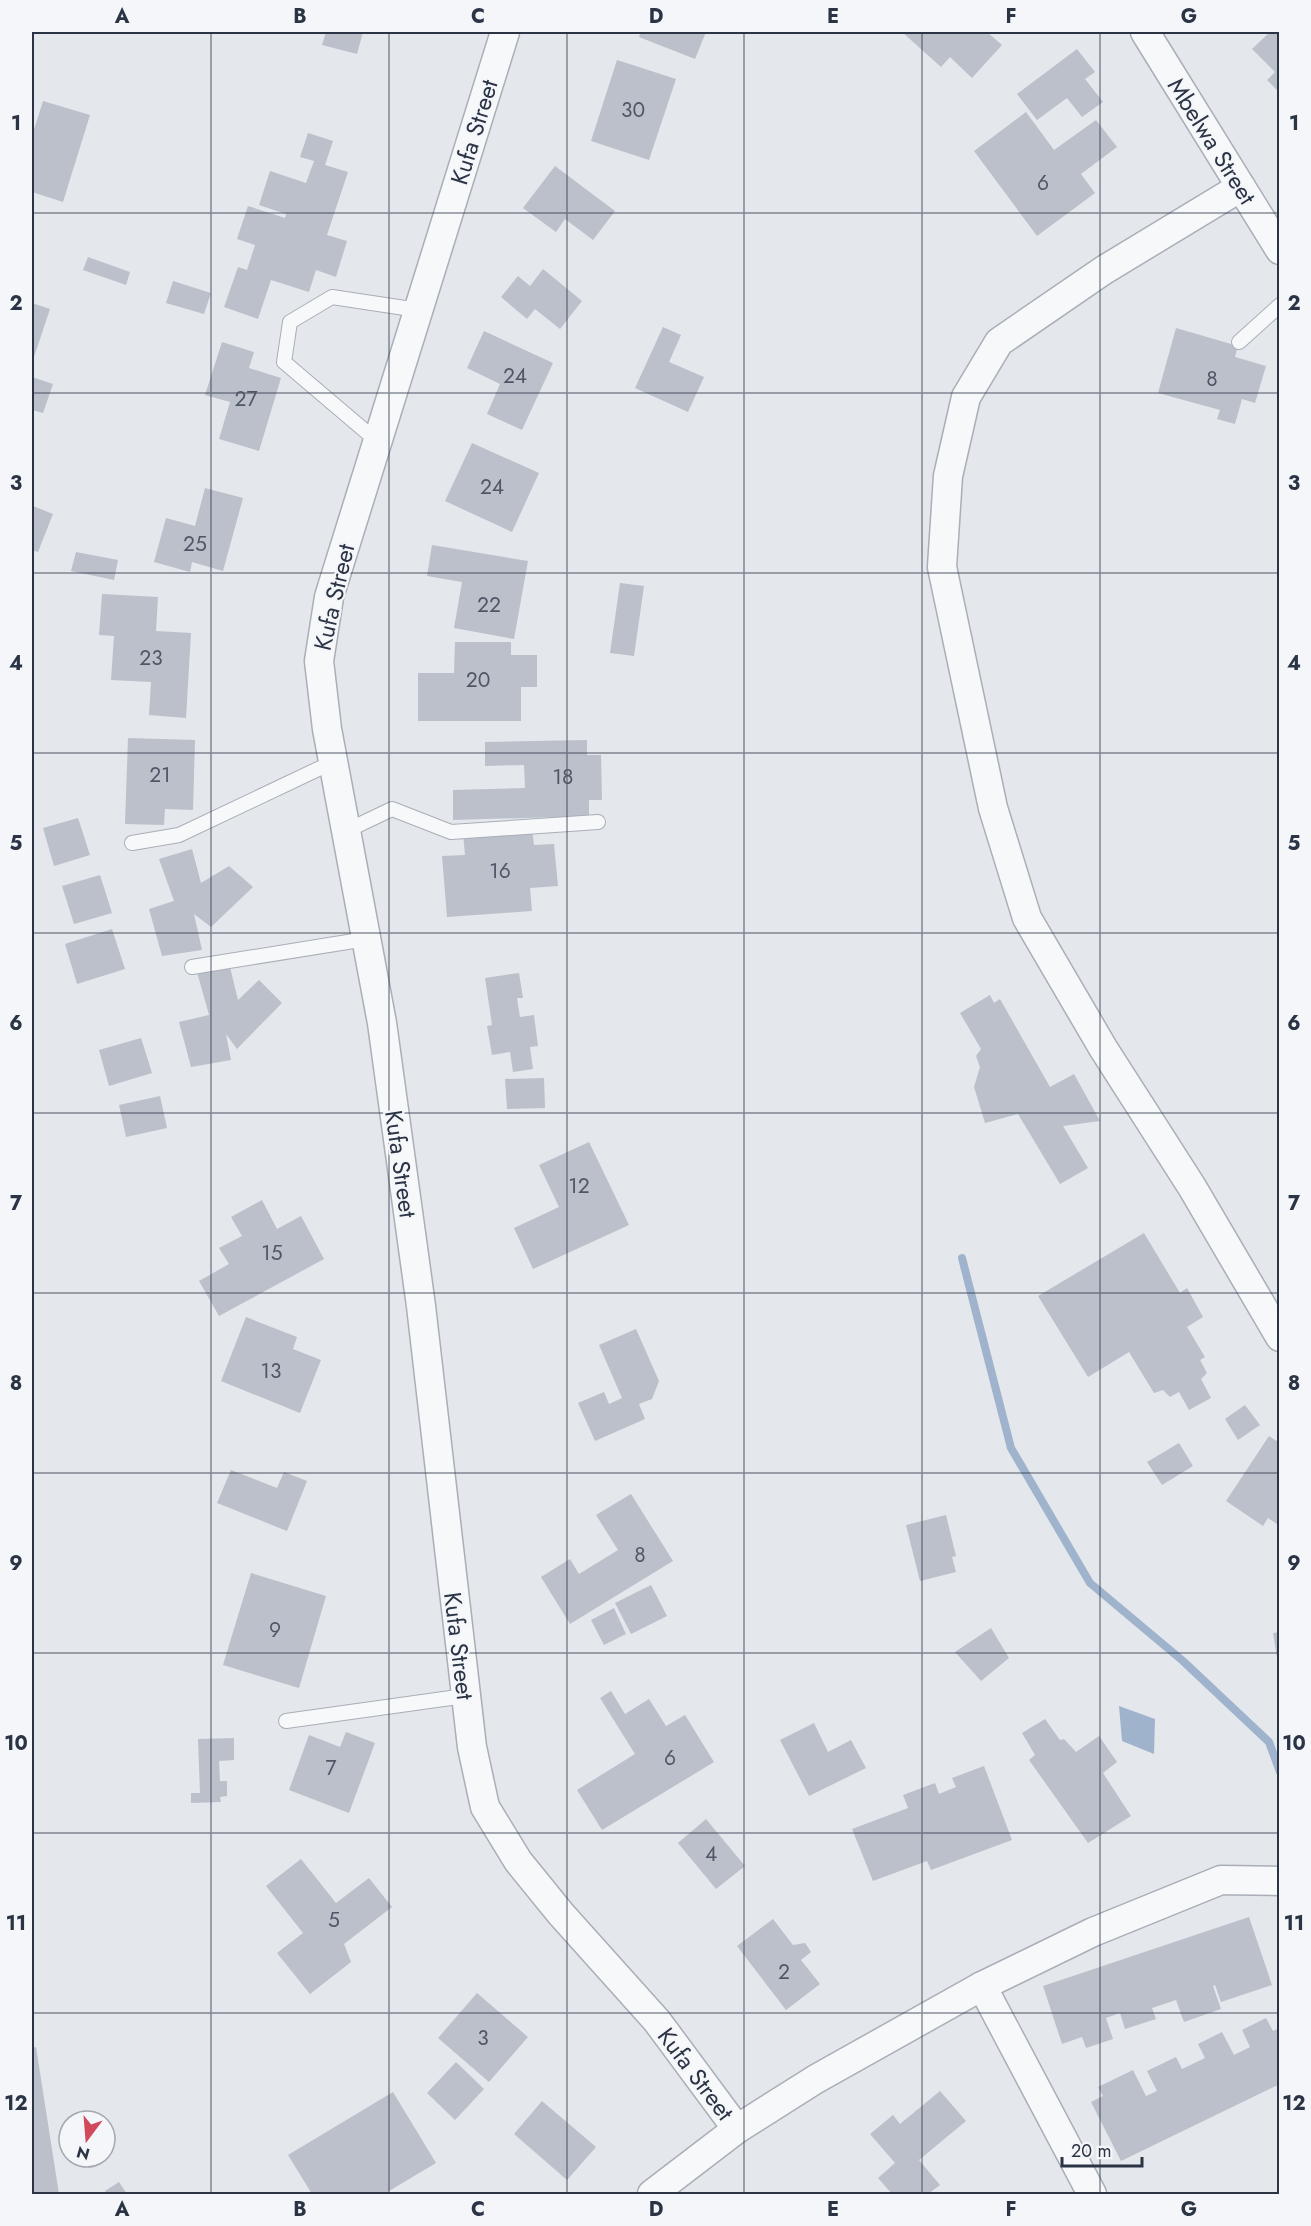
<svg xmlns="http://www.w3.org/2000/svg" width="1311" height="2226" font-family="Jost,sans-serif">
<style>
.water{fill:#9fb4cc}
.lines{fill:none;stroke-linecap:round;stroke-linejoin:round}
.stream{stroke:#9fb4cc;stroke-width:8}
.building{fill:#bbc0ca}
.service-casing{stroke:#a9aeb7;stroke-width:16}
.minor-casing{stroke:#a9aeb7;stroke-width:31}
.service{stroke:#f7f8fa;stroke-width:14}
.minor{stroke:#f7f8fa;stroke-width:28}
.grid{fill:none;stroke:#2b3445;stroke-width:1.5;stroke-opacity:0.55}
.labels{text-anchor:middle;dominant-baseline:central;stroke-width:4.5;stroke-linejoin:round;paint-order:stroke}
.number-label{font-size:21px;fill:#4f5766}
.street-label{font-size:24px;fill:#2b3445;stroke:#f4f6f9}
.neatline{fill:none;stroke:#2b3445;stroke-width:2}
.grid-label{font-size:20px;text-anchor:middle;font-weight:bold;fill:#2b3445}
</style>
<rect width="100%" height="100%" fill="#e4e7ec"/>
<path class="water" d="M1119,1706L1155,1719L1154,1754L1122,1741Z"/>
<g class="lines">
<path class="stream" d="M962,1258L1011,1448L1090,1583L1183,1661L1269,1742L1280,1772"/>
</g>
<g class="building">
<path d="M326,32H363L357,54L322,45Z"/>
<path d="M641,32H706L695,59L639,37Z"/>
<path d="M902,32H987L1002,45L972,78L950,57L941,67Z"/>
<path d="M1270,32H1280V93L1267,80L1275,72L1252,49Z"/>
<path d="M1077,49L1095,72L1085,79L1103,102L1082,117L1067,98L1037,120L1017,94Z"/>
<path d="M617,60L676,79L649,160L591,141Z"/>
<path d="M43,101L90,115L63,202L32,192V136Z"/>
<path d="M1026,112L1054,150L1096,120L1117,147L1081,174L1095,193L1037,236L974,151Z"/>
<path d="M308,133L333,141L325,165L348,172L327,235L347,241L336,277L316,270L309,292L271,280L258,319L224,307L238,267L247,270L255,245L237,239L248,206L285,218L286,214L259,205L270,171L306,183L314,161L300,157Z"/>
<path d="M555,166L615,211L593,240L565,219L556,232L523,208Z"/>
<path d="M88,257L130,272L126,285L83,270Z"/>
<path d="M543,269L582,301L560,329L535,309L527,319L501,297L518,276L530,286Z"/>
<path d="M173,281L211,293L204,314L166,303Z"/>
<path d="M32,303L50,309L32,363Z"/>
<path d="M663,327L681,335L669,362L704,377L688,412L635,388Z"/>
<path d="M1176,328L1238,346L1235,357L1266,366L1255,403L1242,399L1235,424L1217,419L1220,410L1158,393Z"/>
<path d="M484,331L553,363L522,430L487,414L500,384L467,368Z"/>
<path d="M222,342L254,352L249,368L281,378L259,451L219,439L230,402L205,395Z"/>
<path d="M32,377L53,384L43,413L32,410Z"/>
<path d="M472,443L539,473L512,532L445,501Z"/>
<path d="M205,488L243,498L223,571L192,562L190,572L154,562L166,518L195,526Z"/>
<path d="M33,506L53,514L38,552L32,550Z"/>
<path d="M432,545L528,561L514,639L454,628L462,582L427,576Z"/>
<path d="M76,552L118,560L114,580L71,571Z"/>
<path d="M620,583L644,586L634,656L610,653Z"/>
<path d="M102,594L158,597L156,631L191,633L186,718L149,715L151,682L111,680L114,636L99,635Z"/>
<path d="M455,642H511V655H537V687H521V721H418V673H454Z"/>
<path d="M128,738L195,740L193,810L165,809L164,825L125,824Z"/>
<path d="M587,740V755H601L602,800H589V816L453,820V790L525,788L524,765L485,766V742Z"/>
<path d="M78,818L90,855L54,866L43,828Z"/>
<path d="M532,828L534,845L554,844L558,886L530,888L532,911L447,917L442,856L465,855L463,833Z"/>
<path d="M192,849L201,883L229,866L253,887L211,927L194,914L202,950L162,956L149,909L174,901L159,859Z"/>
<path d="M100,875L112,913L74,924L62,886Z"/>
<path d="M112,929L125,969L77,984L65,944Z"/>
<path d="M229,963L238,1000L259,980L282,1003L237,1049L226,1034L231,1060L191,1067L179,1022L209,1015L197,972Z"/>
<path d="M519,973L523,998H517L520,1017L534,1015L538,1046L530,1047L533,1069L513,1072L510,1052L492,1055L487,1026L492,1025L485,978Z"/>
<path d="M990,995L994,1003L1000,999L1050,1087L1074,1074L1100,1121L1063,1126L1088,1168L1060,1184L1018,1114L985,1123L974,1087L980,1067L976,1056L981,1049L960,1013Z"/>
<path d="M141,1038L152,1073L109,1086L99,1050Z"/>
<path d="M544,1078L545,1108L507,1109L505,1079Z"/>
<path d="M160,1096L167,1128L126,1137L119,1105Z"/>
<path d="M589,1142L629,1225L533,1269L514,1228L559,1207L539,1165Z"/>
<path d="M262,1200L277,1229L301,1216L324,1259L219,1316L199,1281L229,1264L219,1248L242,1236L231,1217Z"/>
<path d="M1144,1233L1180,1293L1187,1288L1203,1317L1187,1327L1205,1357L1200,1360L1207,1373L1201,1379L1211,1398L1189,1410L1179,1392L1170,1397L1163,1390L1154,1393L1129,1352L1088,1377L1038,1296Z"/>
<path d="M246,1317L297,1337L293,1349L321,1360L300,1413L221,1381Z"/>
<path d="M636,1329L659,1381L652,1399L639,1404L645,1419L595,1441L578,1403L604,1392L609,1404L622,1398L599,1345Z"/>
<path d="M1245,1405L1260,1425L1238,1440L1225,1419Z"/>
<path d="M1269,1436L1280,1443V1526L1268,1518L1263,1526L1226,1501Z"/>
<path d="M1179,1443L1193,1466L1162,1485L1147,1462Z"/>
<path d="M231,1470L277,1488L284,1472L307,1481L287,1531L217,1503Z"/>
<path d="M631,1494L673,1561L570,1624L541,1577L570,1559L579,1574L618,1550L596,1515Z"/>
<path d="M946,1515L956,1556L952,1557L956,1572L920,1581L906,1525Z"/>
<path d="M251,1573L326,1596L299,1688L223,1665Z"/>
<path d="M651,1585L667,1616L631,1634L615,1603Z"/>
<path d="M614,1608L626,1634L604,1645L591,1620Z"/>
<path d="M991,1628L1009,1658L981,1681L955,1652Z"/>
<path d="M1280,1632V1663H1278L1273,1633Z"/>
<path d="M611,1691L625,1714L649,1699L666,1726L685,1715L714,1762L602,1830L577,1790L635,1754L600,1698Z"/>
<path d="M1045,1719L1060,1740L1064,1739L1076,1752L1099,1736L1117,1762L1103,1773L1131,1816L1088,1843L1029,1760L1035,1755L1022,1733Z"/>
<path d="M814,1723L828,1752L851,1740L866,1768L809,1796L780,1740Z"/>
<path d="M346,1732L375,1743L349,1813L289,1790L309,1735L340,1747Z"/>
<path d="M234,1738V1760L219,1761L220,1781H227V1796L220,1797L221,1802L191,1803V1793H200L198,1739Z"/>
<path d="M984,1766L1012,1840L931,1870L927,1861L873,1881L852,1829L908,1808L903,1795L935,1783L939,1794L956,1787L952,1778Z"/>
<path d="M706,1819L745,1866L716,1889L678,1843Z"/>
<path d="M301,1859L336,1903L369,1878L392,1907L344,1944L351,1962L310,1994L277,1953L303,1933L266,1886Z"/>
<path d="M1249,1917L1272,1985L1221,2002L1215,1985L1213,1986L1221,2009L1184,2022L1176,2000L1152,2008L1156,2019L1125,2029L1120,2013L1106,2018L1113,2039L1086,2048L1082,2037L1062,2044L1043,1986Z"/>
<path d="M773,1919L793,1945L805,1943L811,1952L801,1960L820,1984L786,2010L737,1946Z"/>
<path d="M477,1993L528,2037L489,2082L438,2038Z"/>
<path d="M1266,2018L1273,2031L1280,2028V2084L1121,2161L1091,2102L1103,2096L1098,2087L1133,2070L1146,2096L1157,2091L1147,2071L1176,2057L1182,2069L1205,2058L1198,2044L1222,2032L1234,2055L1250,2047L1242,2030Z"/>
<path d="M36,2047L59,2194H32V2048Z"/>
<path d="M456,2062L484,2089L455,2120L427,2093Z"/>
<path d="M940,2091L966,2121L919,2160L940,2185L928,2194H892L878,2178L895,2163L870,2134L893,2115L900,2124Z"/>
<path d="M393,2092L436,2163L384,2194H312L288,2155Z"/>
<path d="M542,2101L596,2147L567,2180L514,2134Z"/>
<path d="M119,2182L127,2194H107L105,2191Z"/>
</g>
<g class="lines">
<g class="service-casing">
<g id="service">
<path d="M1239,342L1280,305"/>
<path d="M377,441L284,362L290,322L332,297L418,310"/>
<path d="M346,831L392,809L451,832L598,822"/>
<path d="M132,843L179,835L333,762"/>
<path d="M192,967L366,939"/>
<path d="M286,1721L465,1696"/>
</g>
</g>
<g class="minor-casing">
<g id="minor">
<path d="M505,32L329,597L319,661L327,729L382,1023L421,1306L472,1747L485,1807L518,1861L561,1914L657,2021L737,2129L652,2194"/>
<path d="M1145,32L1280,250"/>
<path d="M1241,187L1104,270L999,342L966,397L948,476L942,567L993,808L1027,918L1103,1048L1192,1187L1280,1337"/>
<path d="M982,1986L1092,2194"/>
<path d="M737,2129L816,2079L982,1986L1093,1932L1221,1880L1280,1881"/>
</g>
</g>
<use href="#service" class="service"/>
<use href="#minor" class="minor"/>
</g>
<path class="grid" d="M211,32V2194M389,32V2194M567,32V2194M744,32V2194M922,32V2194M1100,32V2194M32,213H1280M32,393H1280M32,573H1280M32,753H1280M32,933H1280M32,1113H1280M32,1293H1280M32,1473H1280M32,1653H1280M32,1833H1280M32,2013H1280"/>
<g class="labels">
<g class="number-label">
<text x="633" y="110">30</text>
<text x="1043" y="183">6</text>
<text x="515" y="376">24</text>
<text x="1212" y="379">8</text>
<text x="246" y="399">27</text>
<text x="492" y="487">24</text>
<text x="195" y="544">25</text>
<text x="489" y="605">22</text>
<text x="151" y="658">23</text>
<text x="478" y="680">20</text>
<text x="160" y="775">21</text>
<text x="563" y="777">18</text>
<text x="500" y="871">16</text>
<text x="579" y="1186">12</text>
<text x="272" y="1253">15</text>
<text x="271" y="1371">13</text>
<text x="640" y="1555">8</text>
<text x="275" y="1630">9</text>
<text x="670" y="1758">6</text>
<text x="331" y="1768">7</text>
<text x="711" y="1854">4</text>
<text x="334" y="1920">5</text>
<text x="784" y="1972">2</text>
<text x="483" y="2038">3</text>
</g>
<g class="street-label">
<text transform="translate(474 132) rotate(-73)">Kufa Street</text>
<text transform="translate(1212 141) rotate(58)">Mbelwa Street</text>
<text transform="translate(334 597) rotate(-77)">Kufa Street</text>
<text transform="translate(401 1164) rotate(82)">Kufa Street</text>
<text transform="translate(459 1646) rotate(83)">Kufa Street</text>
<text transform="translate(696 2074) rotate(53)">Kufa Street</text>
</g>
</g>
<rect width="1311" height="2226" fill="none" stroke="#f4f6f9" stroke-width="66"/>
<g transform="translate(87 2139) rotate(196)"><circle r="28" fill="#f4f6f9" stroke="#a4a8b1" stroke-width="1.5"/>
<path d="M0-4.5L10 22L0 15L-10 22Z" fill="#d1495b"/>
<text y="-9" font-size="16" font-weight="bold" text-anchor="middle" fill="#2b3445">N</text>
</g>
<path d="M1062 2157v9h80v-9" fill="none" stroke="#2b3445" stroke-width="3"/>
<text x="1071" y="2157" font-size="18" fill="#2b3445" stroke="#f4f6f9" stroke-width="4.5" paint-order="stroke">20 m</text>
<rect x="33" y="33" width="1245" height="2160" class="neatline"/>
<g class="grid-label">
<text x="122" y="23">A</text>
<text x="300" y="23">B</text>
<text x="478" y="23">C</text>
<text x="656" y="23">D</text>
<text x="833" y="23">E</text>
<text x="1011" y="23">F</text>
<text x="1189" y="23">G</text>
<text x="16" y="130">1</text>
<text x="1294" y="130">1</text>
<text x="16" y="310">2</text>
<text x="1294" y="310">2</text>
<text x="16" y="490">3</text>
<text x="1294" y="490">3</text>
<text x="16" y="670">4</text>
<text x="1294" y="670">4</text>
<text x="16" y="850">5</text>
<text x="1294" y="850">5</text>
<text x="16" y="1030">6</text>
<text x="1294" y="1030">6</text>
<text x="16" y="1210">7</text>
<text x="1294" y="1210">7</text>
<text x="16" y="1390">8</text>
<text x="1294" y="1390">8</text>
<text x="16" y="1570">9</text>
<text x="1294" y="1570">9</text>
<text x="16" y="1750">10</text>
<text x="1294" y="1750">10</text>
<text x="16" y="1930">11</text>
<text x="1294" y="1930">11</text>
<text x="16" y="2110">12</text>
<text x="1294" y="2110">12</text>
<text x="122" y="2216">A</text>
<text x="300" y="2216">B</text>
<text x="478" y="2216">C</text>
<text x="656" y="2216">D</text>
<text x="833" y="2216">E</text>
<text x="1011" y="2216">F</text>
<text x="1189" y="2216">G</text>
</g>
</svg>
